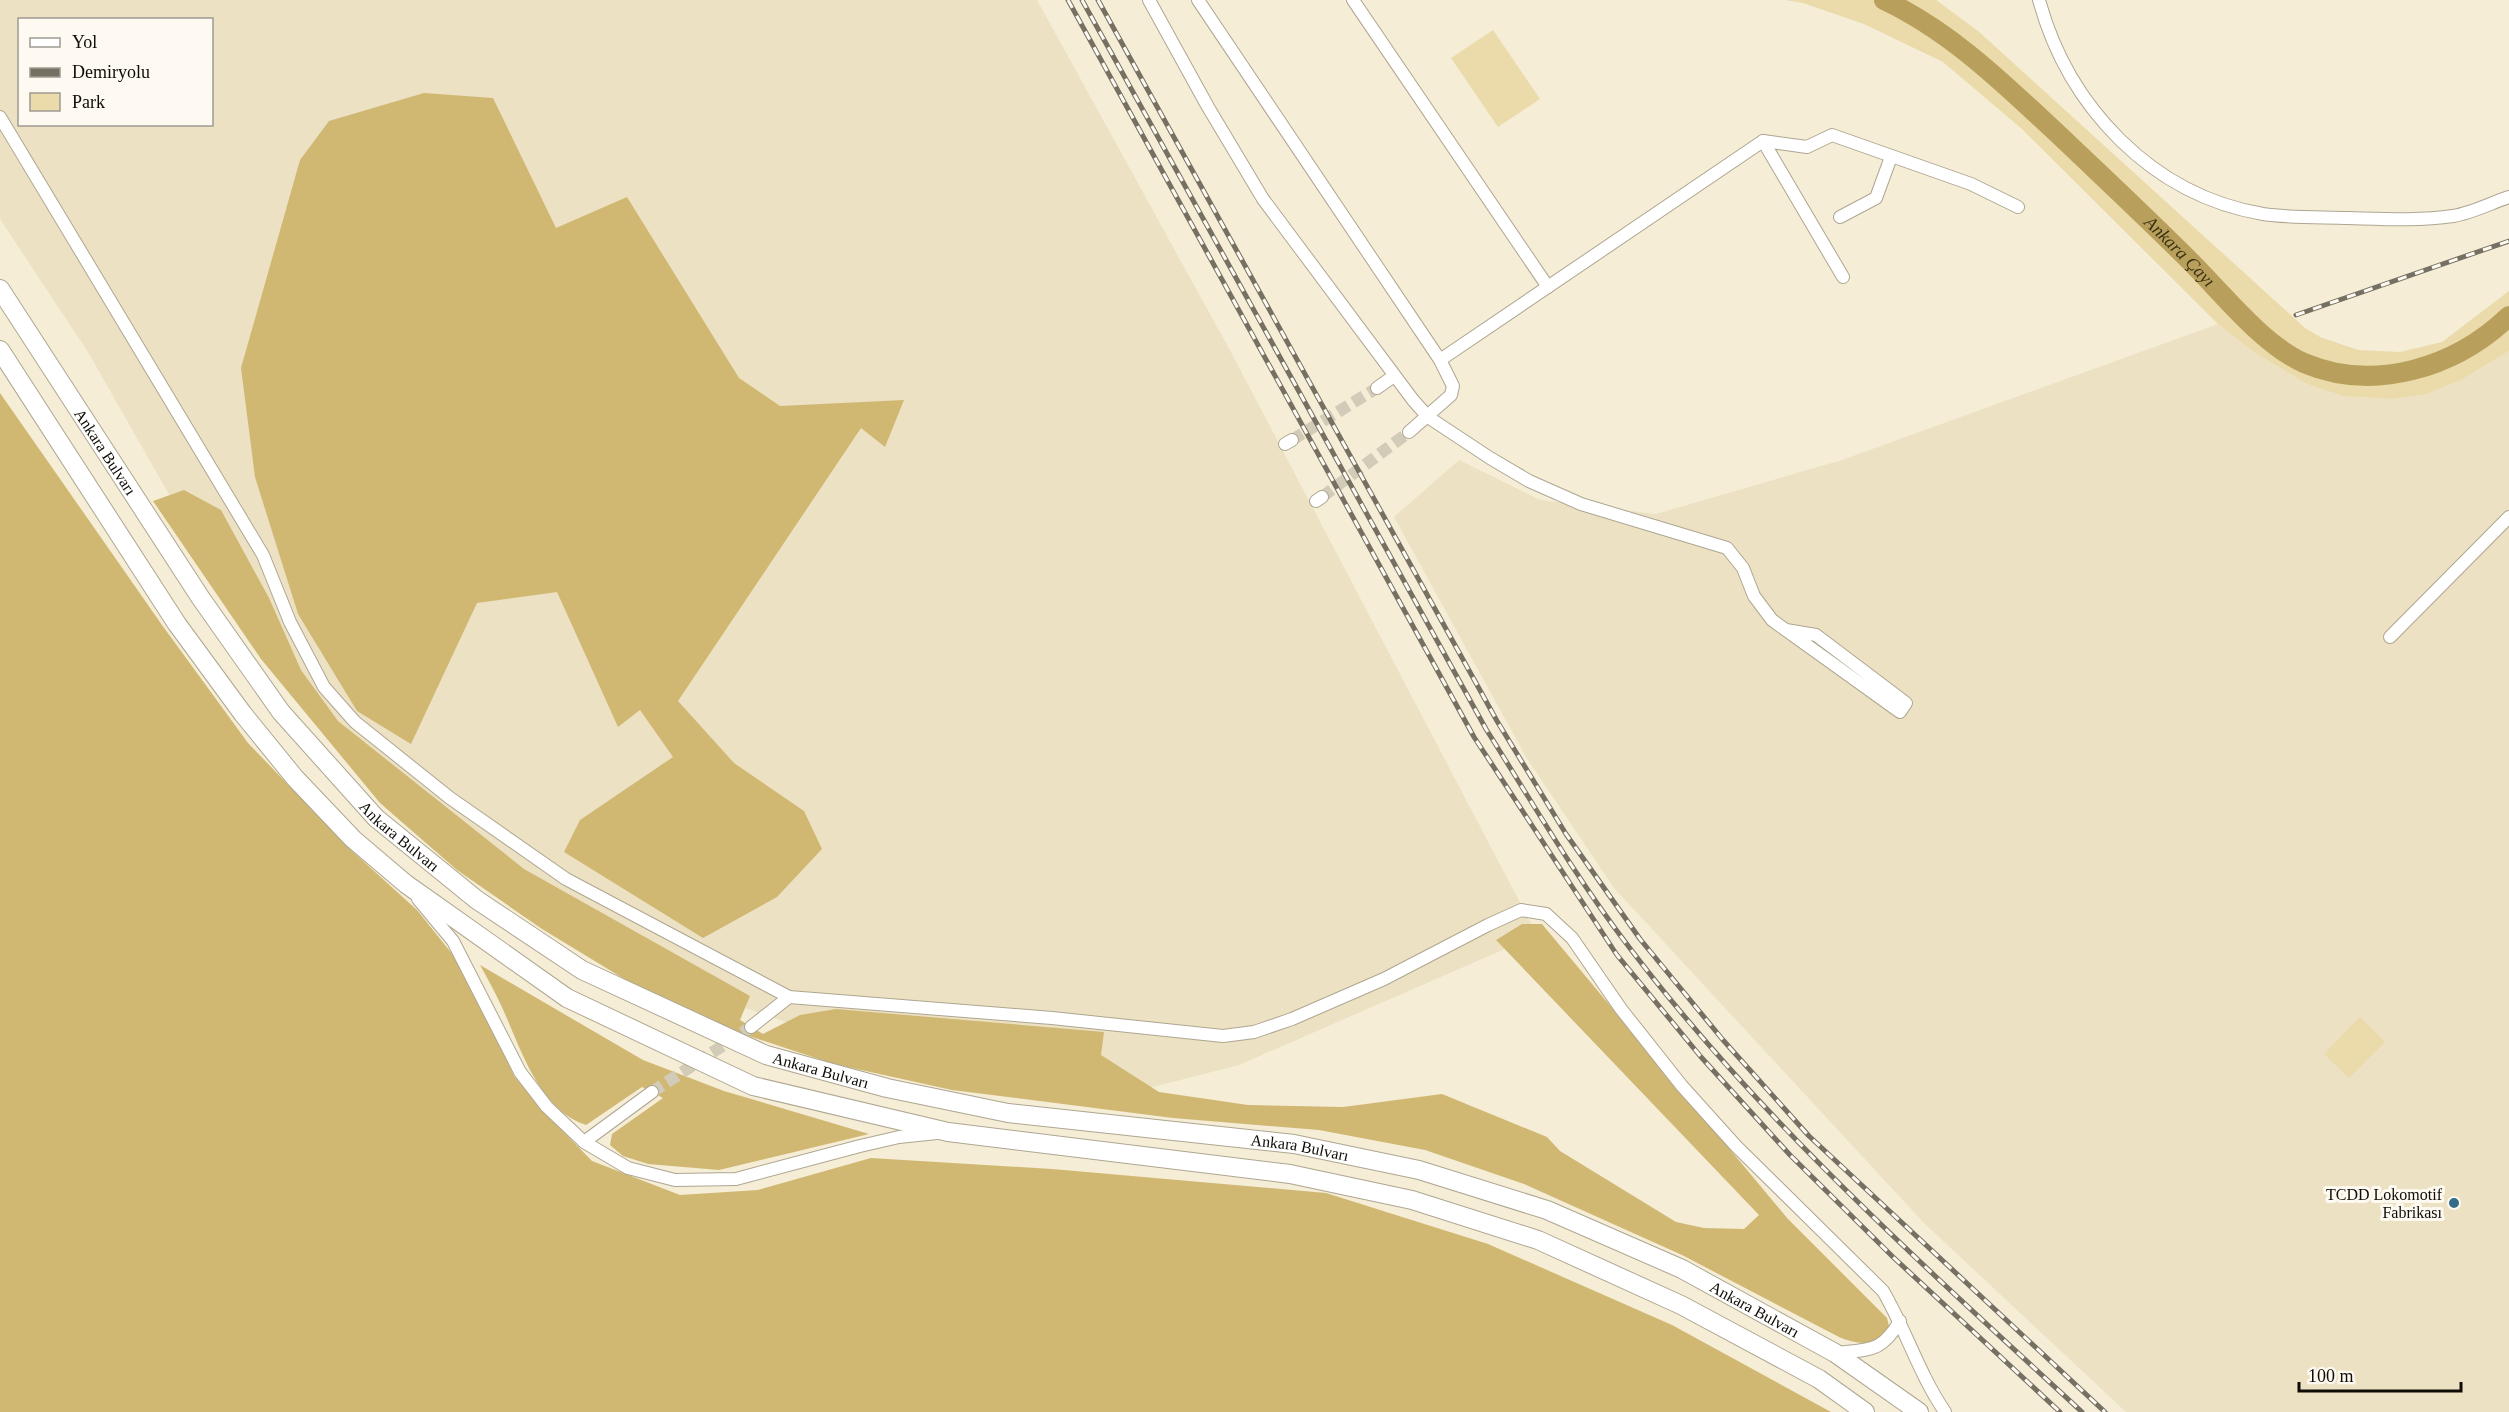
<svg xmlns="http://www.w3.org/2000/svg" width="2509" height="1412" font-family="'Times New Roman',serif">
<style>
.built{fill:#ece1c3;fill-rule:evenodd}
.green{fill:#ebdaaa}
.forest{fill:#d0b873}
.lines{fill:none;stroke-linecap:round;stroke-linejoin:round}
.river{stroke:#b8a05c;stroke-width:20}
.street-tunnel{stroke:#d2cbb7;stroke-width:12;stroke-dasharray:12 6;stroke-linecap:butt}
.street-casing{stroke:#aea691;stroke-width:14}
.primary-casing{stroke:#aea691;stroke-width:20}
.street{stroke:#fff;stroke-width:12}
.primary{stroke:#fff;stroke-width:18}
.rail-casing{stroke:#757062;stroke-width:5}
.rail{stroke:#fefaf1;stroke-width:3;stroke-dasharray:9;stroke-linecap:butt}
.poi-dot{fill:#356b86;stroke:#fefaf1;stroke-width:2}
.labels{text-anchor:middle;dominant-baseline:central;stroke-width:6;stroke-linejoin:round;paint-order:stroke}
.street-label{font-size:16px;fill:#0e0c05;stroke:#fefaf1}
.poi-label{font-size:16px;fill:#0e0c05;stroke:#fefaf1;text-anchor:end}
.water-label{font-size:18px;font-style:italic;fill:#3b3112;stroke:#fefaf1}
</style>
<rect width="100%" height="100%" fill="#f5edd6"/>
<g class="built">
<path d="M0,0H1037L1232,354L1537,935L1239,1065L1145,1089L867,1050L641,972L338,745L187,526L88,352L0,219ZM20,20H212V124H20Z"/>
<path d="M2218,324L2254,352L2307,384L2343,396L2393,399L2427,394L2461,380L2509,351V1412H2126L1924,1223L1614,888L1526,757L1394,517L1459,460L1540,500L1656,514L1842,460Z"/>
</g>
<g class="green">
<path d="M1786,0H1936L1978,31L2305,328L2320,337L2358,350L2400,352L2442,342L2509,291V351L2461,380L2427,394L2393,399L2343,396L2307,384L2254,352L2218,324L2022,129L1943,62L1864,24L1803,3Z"/>
<path d="M1493,30L1540,99L1498,127L1451,58Z"/>
<path d="M2360,1017L2385,1042L2349,1078L2324,1054Z"/>
</g>
<g class="forest">
<path d="M424,93L493,98L556,228L627,197L739,378L780,406L904,400L885,447L861,428L678,701L734,763L804,811L822,849L777,897L703,938L564,852L580,820L673,757L640,710L618,727L557,592L477,603L411,744L357,711L298,614L255,477L241,368L300,160L329,121Z"/>
<path d="M0,393L162,625L248,743L352,851L417,910L457,960L481,1002L514,1076L542,1110L592,1161L680,1195L758,1190L871,1158L1052,1169L1326,1193L1488,1244L1672,1325L1831,1412H0Z"/>
<path d="M184,490L221,510L269,598L301,670L338,721L524,869L750,996L740,1020L763,1034L800,1015L836,1009L1104,1032L1101,1055L1159,1092L1248,1105L1343,1107L1442,1094L1547,1137L1560,1151L1676,1222L1704,1228L1744,1229L1759,1215L1496,940L1522,924H1542L1788,1219L1887,1318L1890,1330C1875,1347 1858,1345 1839,1337L1682,1255L1524,1184L1425,1150L1319,1130L1173,1118L952,1090L834,1064L722,1027L626,980L542,929L457,870L380,803L261,659L153,501Z"/>
<path d="M480,965L643,1060L724,1091L869,1134L719,1170L648,1164L623,1156L610,1145L612,1134L663,1098L642,1087L586,1125C537,1109 520,1045 500,1003C494,990 487,978 480,965Z"/>
</g>
<g class="lines">
<path class="river" id="s1" d="M1884,0C1952,32 2005,85 2059,135C2103,177 2147,218 2190,261C2222,293 2263,345 2304,363C2375,393 2456,367 2509,316"/>
<g class="street-tunnel">
<path d="M1292,440L1377,388"/>
<path d="M1322,497L1409,432"/>
<path d="M652,1092L751,1027"/>
</g>
<g class="street-casing">
<g id="street">
<path d="M1149,0L1208,107L1263,199L1413,400L1428,417L1490,458L1529,481L1581,504L1727,548L1743,568L1754,596L1772,620L1900,712L1906,703L1816,635L1786,630"/>
<path d="M1198,0L1440,360L1763,141L1807,147L1832,135L1971,184L2018,207"/>
<path d="M1353,0L1548,287"/>
<path d="M2039,0C2068,106 2151,195 2263,214C2291,218 2320,217 2349,218C2384,219 2419,221 2453,216C2472,213 2491,203 2509,197"/>
<path d="M0,117L263,555L290,622L324,687L355,722L450,798L566,879L789,997L1052,1018L1223,1036L1254,1032L1292,1019L1384,979L1488,925L1521,910L1546,914L1572,938L1621,1009L1682,1086L1736,1146L1883,1291C1906,1330 1919,1374 1945,1412"/>
<path d="M1763,141L1843,277"/>
<path d="M1840,217L1876,198L1891,157"/>
<path d="M1377,388L1394,376"/>
<path d="M1409,432L1451,395L1453,386L1440,360"/>
<path d="M1285,444L1292,440"/>
<path d="M1316,501L1322,497"/>
<path d="M2390,637L2509,517"/>
<path d="M418,899L453,941L520,1072L547,1107L584,1142L628,1168L675,1180L736,1179L860,1146L899,1137L937,1133"/>
<path d="M751,1027L789,997"/>
<path d="M584,1142L652,1092"/>
<path d="M1835,1353C1870,1349 1881,1353 1900,1321"/>
</g>
</g>
<g class="primary-casing">
<g id="primary">
<path id="s2" d="M0,289L200,597L281,712L376,818L477,900L582,970L766,1055L887,1088L1008,1113L1294,1144L1419,1170L1547,1210L1682,1269L1835,1353L1919,1412"/>
<path d="M0,350L177,624L243,714L295,778L353,839L406,884L567,998L753,1086L948,1132L1290,1174L1412,1200L1538,1240L1681,1305L1819,1379L1865,1412"/>
</g>
</g>
<use href="#street" class="street"/>
<use href="#primary" class="primary"/>
<g class="rail-casing">
<g id="rail">
<path d="M1068,0L1474,737L1617,955L1701,1057L1790,1155L1893,1257L2060,1412"/>
<path d="M1082,0L1486,729C1532,802 1576,878 1629,947C1760,1120 1923,1265 2082,1412"/>
<path d="M1098,0L1497,721L1566,834L1640,939L1723,1040L1809,1136L2105,1412"/>
<path d="M2296,315L2509,241"/>
</g>
</g>
<use href="#rail" class="rail"/>
</g>
<circle class="poi-dot" cx="2454" cy="1203" r="6"/>
<g class="labels">
<g class="street-label">
<text stroke="none"><textPath href="#s2" startOffset="194">Ankara Bulvarı</textPath></text>
<text stroke="none"><textPath href="#s2" startOffset="680">Ankara Bulvarı</textPath></text>
<text stroke="none"><textPath href="#s2" startOffset="1166">Ankara Bulvarı</textPath></text>
<text stroke="none"><textPath href="#s2" startOffset="1652">Ankara Bulvarı</textPath></text>
<text stroke="none"><textPath href="#s2" startOffset="2138">Ankara Bulvarı</textPath></text>
</g>
<g class="poi-label">
<text x="2442" y="1194">TCDD Lokomotif<tspan x="2442" dy="18">Fabrikası</tspan></text>
</g>
<g class="water-label">
<text stroke="none"><textPath href="#s1" startOffset="390">Ankara Çayı</textPath></text>
</g>
</g>
<rect x="18" y="18" width="195" height="108" fill="#fefaf1" stroke="#9e9b93" stroke-width="1.5"/>
<rect x="30" y="38" width="30" height="9" fill="#ffffff" stroke="#9e9b93" stroke-width="1.5"/>
<text x="72" y="48" font-size="18" fill="#0e0c05">Yol</text>
<rect x="30" y="68" width="30" height="9" fill="#757062" stroke="#9e9b93" stroke-width="1.5"/>
<text x="72" y="78" font-size="18" fill="#0e0c05">Demiryolu</text>
<rect x="30" y="93" width="30" height="18" fill="#ebdaaa" stroke="#9e9b93" stroke-width="1.5"/>
<text x="72" y="108" font-size="18" fill="#0e0c05">Park</text>
<path d="M2299 1382v9h162v-9" fill="none" stroke="#0e0c05" stroke-width="3"/>
<text x="2308" y="1382" font-size="18" fill="#0e0c05" stroke="#fefaf1" stroke-width="4.5" paint-order="stroke">100 m</text>
</svg>
